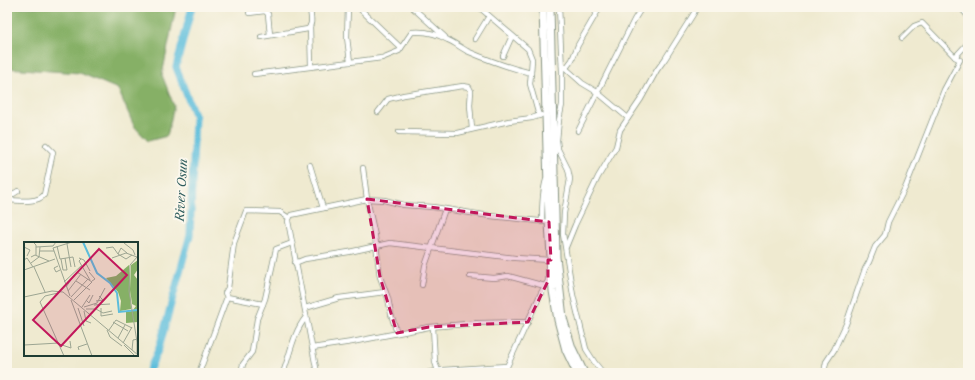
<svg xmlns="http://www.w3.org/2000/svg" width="975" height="380" font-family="'Libre Caslon Text',serif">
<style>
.forest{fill:#86b066;stroke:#52764d}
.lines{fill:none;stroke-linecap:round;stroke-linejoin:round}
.river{stroke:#5cbddb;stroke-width:7}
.minor-casing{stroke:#879482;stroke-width:6}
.highway-casing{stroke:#879482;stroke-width:9}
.minor{stroke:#fff;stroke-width:4.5}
.highway{stroke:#fff;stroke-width:7}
.marked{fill:#c2185b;fill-opacity:0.2;stroke:#c2185b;stroke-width:3;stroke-dasharray:8 5;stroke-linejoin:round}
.labels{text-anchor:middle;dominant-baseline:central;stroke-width:4;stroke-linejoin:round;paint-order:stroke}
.water-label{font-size:12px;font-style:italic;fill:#2e5d5e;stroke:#fbf7ec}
.inset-river{fill:none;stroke:#5cbddb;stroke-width:2}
.inset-road{fill:none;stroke:#9ca592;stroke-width:1}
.view{fill:#c2185b;fill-opacity:0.15;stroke:#c2185b;stroke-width:2}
.inset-edge{fill:none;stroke:#1f3d34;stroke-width:2}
</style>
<rect width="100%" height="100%" fill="#fbf7ec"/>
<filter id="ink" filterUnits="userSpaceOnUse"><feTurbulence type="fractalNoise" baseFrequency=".025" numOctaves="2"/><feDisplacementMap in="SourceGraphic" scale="8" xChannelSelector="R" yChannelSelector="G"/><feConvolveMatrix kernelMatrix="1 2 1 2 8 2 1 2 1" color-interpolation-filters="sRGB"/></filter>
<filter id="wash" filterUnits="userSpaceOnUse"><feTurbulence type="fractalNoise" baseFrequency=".012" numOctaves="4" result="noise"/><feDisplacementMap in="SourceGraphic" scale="16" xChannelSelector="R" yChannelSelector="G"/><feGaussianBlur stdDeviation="0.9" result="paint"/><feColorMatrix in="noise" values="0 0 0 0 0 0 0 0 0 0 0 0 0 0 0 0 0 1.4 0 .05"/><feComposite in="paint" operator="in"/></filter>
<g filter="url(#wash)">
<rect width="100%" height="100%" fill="#efead0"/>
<path class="forest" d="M7,7H176L162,75L174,106L167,136L148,141L134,126L118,89L80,73L7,68Z"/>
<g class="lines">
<path class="river" d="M148,373L159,348L190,235L195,117L176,67L192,7"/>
</g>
</g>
<g filter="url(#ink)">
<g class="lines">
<g class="minor-casing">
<g id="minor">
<path d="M348,7L347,37L350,62"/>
<path d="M358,7L401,48"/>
<path d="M412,7L445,37"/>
<path d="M479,7L528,49L532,59L531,73"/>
<path d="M559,7L562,71V105L559,120L557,140L558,149L568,169L570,179L564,213L563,234L573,295L586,349L595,363L603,373"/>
<path d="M960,7L968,16"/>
<path d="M249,13L265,11L268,14L270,35"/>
<path d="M310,26L311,66"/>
<path d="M261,37L308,29C314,23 310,15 310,7"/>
<path d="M902,38L914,26L922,23L955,57"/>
<path d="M475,39L489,16"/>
<path d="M503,56L512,36"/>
<path d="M562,65L582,83L597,92L628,118"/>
<path d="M566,68L572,60L578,45L600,7"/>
<path d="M254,74L382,58L399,51L412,32C424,31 438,34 448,40C455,43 460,47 467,51C488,60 509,68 531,73L530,84L539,116"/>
<path d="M378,112L388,99L404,95L463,86L469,87L471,91L470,105L472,129"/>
<path d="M578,131L634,20L642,7"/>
<path d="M399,132L457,133L509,121L532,118L541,115"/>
<path d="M310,165L323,208"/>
<path d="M363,168L367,199L375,236L380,277L388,298L391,314L397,333"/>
<path d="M7,198L18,191"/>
<path d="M7,200C18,200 36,204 44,195L53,152L46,145"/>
<path d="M542,222C542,208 542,193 546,180"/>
<path d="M566,247L575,225L598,177L616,147L620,130L641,99L657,70L665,59L694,13L696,7"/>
<path d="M295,263L305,259L349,252L390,243L515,258L551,260"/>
<path d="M470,276L494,278L508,276L545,286"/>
<path d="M422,285L425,266L445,209"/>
<path d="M263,304L227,297L225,293L228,288L234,243L246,211L280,212L289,218"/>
<path d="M305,308L339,298L385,292"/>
<path d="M433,327L435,362L438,371"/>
<path d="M312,348L352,342L429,327L479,323L528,322"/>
<path d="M199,373L227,297"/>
<path d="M241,373L243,364L252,352L257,319L265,299L276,249L292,243"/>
<path d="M283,373C290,355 293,333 306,317"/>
<path d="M317,373L288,221L291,215L367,199L384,200L404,205L433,207L490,216L549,222"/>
<path d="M427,373L442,370L507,366"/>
<path d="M504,373L541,293L548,281V261"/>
<path d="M824,373L826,362L834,350L846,324L865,269L869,262L875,247L885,235L888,222L906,186L944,90L960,60L955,57L968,43"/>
</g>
</g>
<g class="highway-casing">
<g id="highway">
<path d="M543,7L549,222L553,291L558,320L566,350L577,373"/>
<path d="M550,7L556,257L563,318L572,348L584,373"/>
</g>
</g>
<use href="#minor" class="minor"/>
<use href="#highway" class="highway"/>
</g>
</g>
<path class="marked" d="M367,199L549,222L551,260H548V281L528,322L429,327L397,333L380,277Z"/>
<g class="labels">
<g class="water-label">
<text transform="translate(181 190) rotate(-87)">River Osun</text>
</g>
</g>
<g transform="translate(24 242)">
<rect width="114" height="114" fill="#efead0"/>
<path d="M114,18V27L110,33L114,38V67L109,68L112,64L108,62L106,47L107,23ZM105,23L107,67L96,69L97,59L94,50L82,36L92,34ZM114,68V80L102,81V70Z" fill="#86b066"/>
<path class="inset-river" d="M59,0L73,31L86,41L93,51L95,70L114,68"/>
<path class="inset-road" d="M9,0L12,3V13M100,1L109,8L111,13M43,2L47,25M33,4L36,17M0,5L6,8L3,14M12,5L29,4L32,0M82,6L89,5L94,12M16,9H30M103,11L97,6L94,12L102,17L108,13M7,15L11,13L25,19M55,16L60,18L66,29M88,16L102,11L113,15M36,17L49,15L51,25M37,17L39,28H43L41,16M57,17L55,19L66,38M0,18L3,16L9,25M7,21L15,15L16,5M34,24L30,26L32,30L36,28M10,25L21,50M0,28L31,17M65,30L71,37L68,39M52,39L66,48M40,40L58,23M42,45L51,32M44,49L57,32M34,51L21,54L16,60L40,114M46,54L29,6L48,0M0,55L28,49L39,50L114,113M47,55L64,37M47,58L68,114M50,58L68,40L53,30M62,58L65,61L69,53M72,59L79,58L75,54M70,63L86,62M58,65L66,53M60,65L73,61L81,46M54,66L60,84M77,66V74L89,72M62,67H72L79,71L88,69M60,69L62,79L67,81M89,80L104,89M83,88L86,95L98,104M85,88L92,78L108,86M94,96L101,83M99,101L108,85M35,102L47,106L46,99M0,103L35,101M100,103L111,114M55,108L54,105L63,102M108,108L109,98L114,97M113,111V100L105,49L106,23L114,14"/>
<path class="view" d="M75,7L103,33L37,104L9,78Z"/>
<rect width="114" height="114" class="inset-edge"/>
</g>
<rect width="975" height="380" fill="none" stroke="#fbf7ec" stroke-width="24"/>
</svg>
